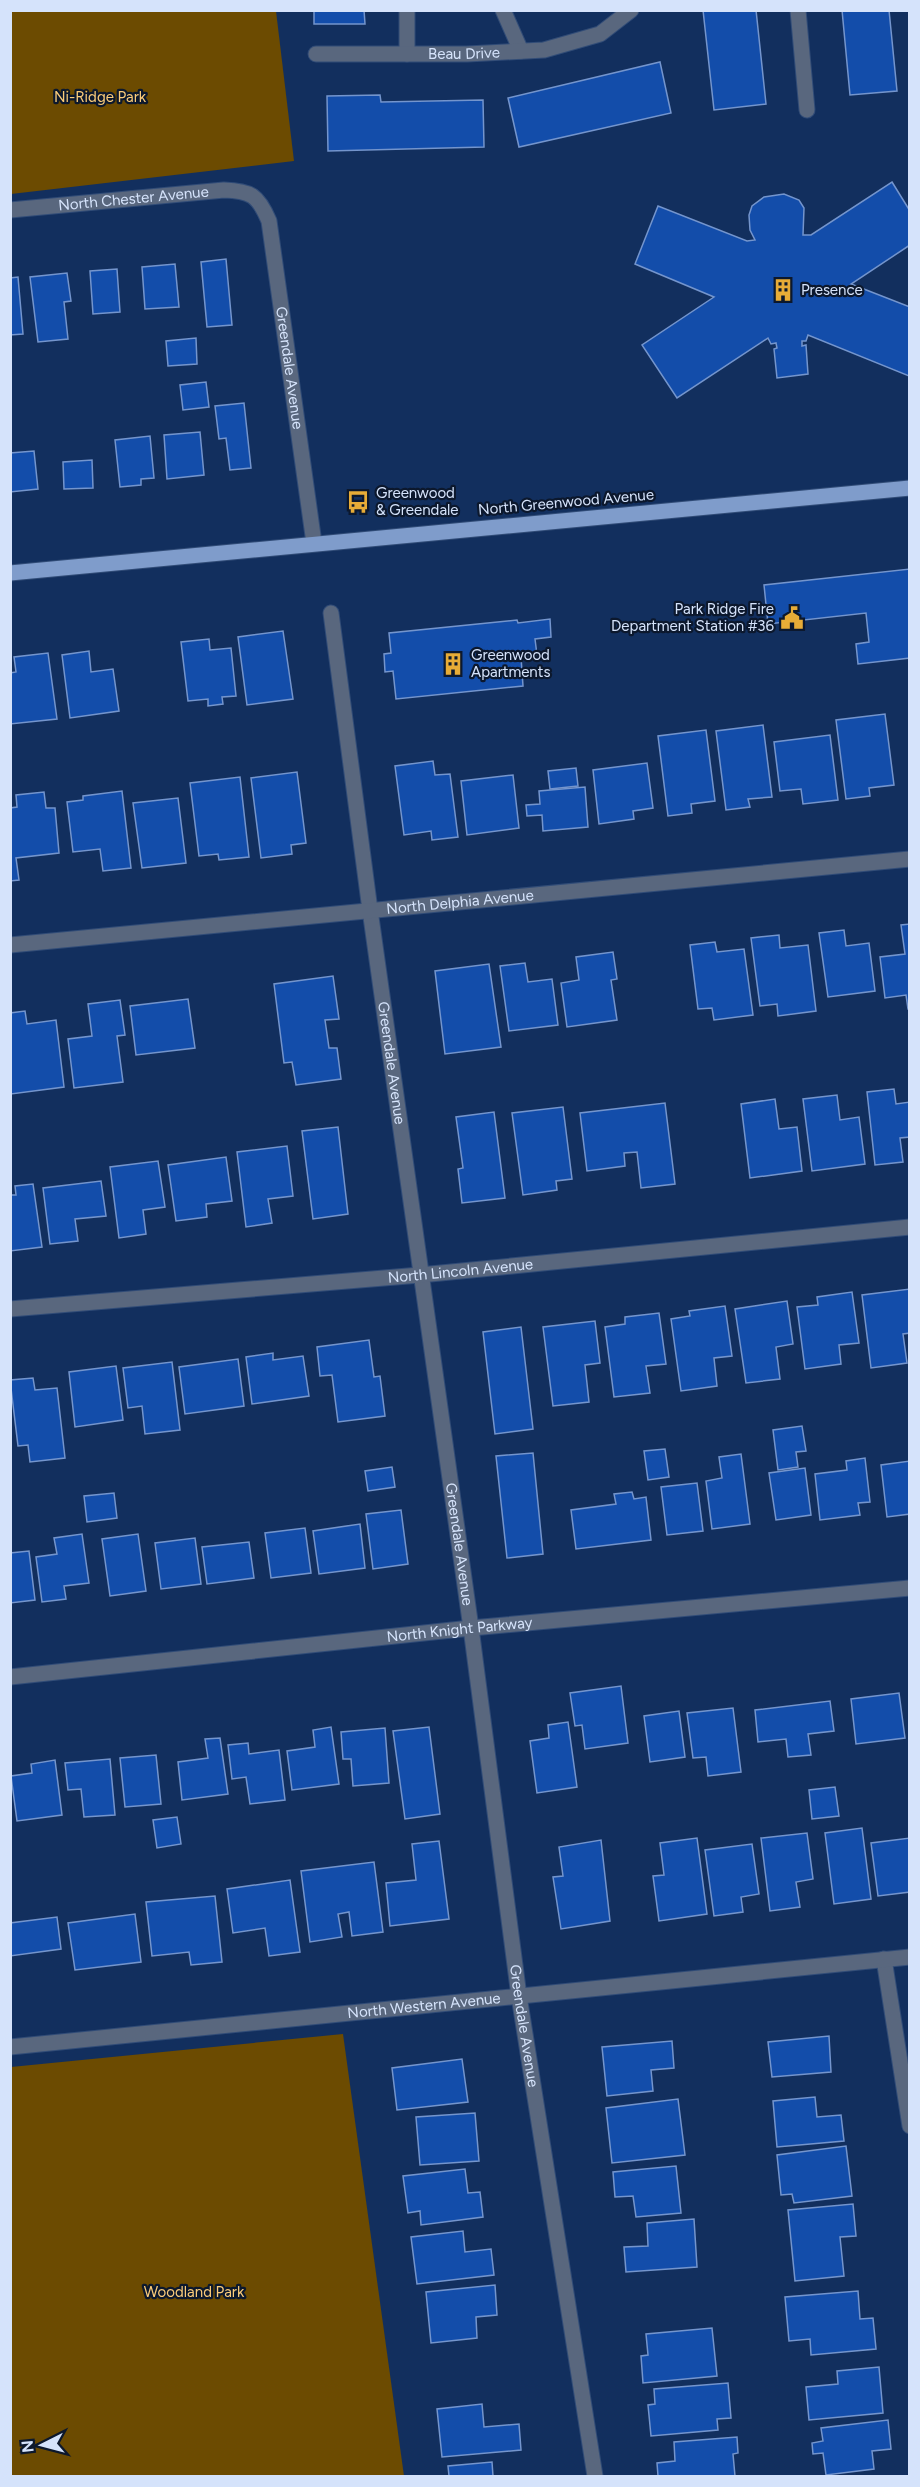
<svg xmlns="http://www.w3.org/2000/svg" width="920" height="2487" font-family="Figtree,sans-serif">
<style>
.green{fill:#6c4b01}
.building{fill:#134daa;stroke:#7495cd;stroke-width:1.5}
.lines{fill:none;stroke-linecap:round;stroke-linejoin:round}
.minor-casing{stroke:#314c77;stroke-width:17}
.major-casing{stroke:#314c77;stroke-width:17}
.minor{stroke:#59677e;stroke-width:15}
.major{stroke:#7f9ccb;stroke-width:15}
.labels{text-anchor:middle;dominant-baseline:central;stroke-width:4.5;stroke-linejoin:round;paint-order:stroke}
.street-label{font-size:15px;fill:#d5e3fb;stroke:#0c182d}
.park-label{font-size:15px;fill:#fbcc7a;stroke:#0c182d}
.poi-label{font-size:15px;fill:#d5e3fb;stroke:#0c182d;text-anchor:start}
</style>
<rect width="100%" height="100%" fill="#122f5e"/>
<g class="green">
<path d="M10,11H276L294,161L11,194Z"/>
<path d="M343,2034L404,2476H11V2067Z"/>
</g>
<g class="building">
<path d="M314,10H364L365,24H314Z"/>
<path d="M703,10H756L766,104L714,110Z"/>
<path d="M842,10H889L897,91L850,95Z"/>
<path d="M660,62L671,113L519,147L508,98Z"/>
<path d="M380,95L381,102L483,100L484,147L328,151L327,96Z"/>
<path d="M892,182L910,211V245L851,284L910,307L909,376L808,335L806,341H802V346L806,345L808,374L777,378L774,349L777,348L776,343L771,344L768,338L677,398L642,345L714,297L635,264L658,206L747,241L755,240L750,230L749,215L752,206L764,197L784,194L799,200L804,208L803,235H811Z"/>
<path d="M226,259L232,325L207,327L201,262Z"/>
<path d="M175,264L179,307L145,309L142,267Z"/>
<path d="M117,269L120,312L93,314L90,271Z"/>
<path d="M67,273L71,301L64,302L68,339L38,342L30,277Z"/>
<path d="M18,277L23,334L10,335V278Z"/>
<path d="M196,338L197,364L168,366L166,341Z"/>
<path d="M206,382L209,407L183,410L180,385Z"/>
<path d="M244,403L251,468L230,470L226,438L219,439L215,406Z"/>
<path d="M200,432L204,475L167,479L164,435Z"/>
<path d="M150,436L154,478L141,479V485L120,487L115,440Z"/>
<path d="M34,451L38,489L10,492V453Z"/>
<path d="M92,460L93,488L64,489L63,462Z"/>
<path d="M910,569V658L858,664L856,644L869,642L866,613L768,624L764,585Z"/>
<path d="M550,619L551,637L535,639L537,655L521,657L523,686L396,699L393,671L385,672L384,654L391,653L389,633L517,620L518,623Z"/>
<path d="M283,631L293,699L247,705L238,637Z"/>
<path d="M209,639L210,650L231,648L236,696L222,697L223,704L208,706V699L188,701L181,642Z"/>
<path d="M89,651L91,672L113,669L119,711L70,718L62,655Z"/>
<path d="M48,653L57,719L10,724V673L16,672L14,657Z"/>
<path d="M885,714L894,785L869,788L870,796L846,799L836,720Z"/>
<path d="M763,725L772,797L748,799L750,807L726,810L716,731Z"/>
<path d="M706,730L715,801L691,804L692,813L668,816L658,736Z"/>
<path d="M830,735L838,800L803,804L801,789L780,791L774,742Z"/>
<path d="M433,761L435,775L450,774L458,837L432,840L431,831L404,835L395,766Z"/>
<path d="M647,763L653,808L633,811L634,819L599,824L593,770Z"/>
<path d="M576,768L578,786L550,789L548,771Z"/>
<path d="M297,772L306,843L291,845L292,854L261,858L251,778Z"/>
<path d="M513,775L519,828L467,835L461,781Z"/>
<path d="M240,777L249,857L219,860L218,854L199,856L190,783Z"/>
<path d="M585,787L588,827L543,831L542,815L527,816L526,805L540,804L539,791Z"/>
<path d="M122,791L131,868L103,871L100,849L73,852L67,802L83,800V796Z"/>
<path d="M44,792L46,808H55L59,853L16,858L19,880L10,881V808L17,807L16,795Z"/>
<path d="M178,798L186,863L142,868L133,803Z"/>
<path d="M910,924V1009H908L906,995L885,998L880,957L905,954L901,925Z"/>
<path d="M844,930L846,946L869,943L875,991L828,997L819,933Z"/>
<path d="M779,935L780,948L808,945L816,1011L778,1016L777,1004L760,1006L751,938Z"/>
<path d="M715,942L717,952L744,949L753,1015L714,1020L712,1008L698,1009L690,945Z"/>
<path d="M613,952L617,979L611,980L617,1020L567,1027L561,983L579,980L576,957Z"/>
<path d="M525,963L528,982L552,979L558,1025L509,1031L500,966Z"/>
<path d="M489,964L501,1047L445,1054L435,971Z"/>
<path d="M333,976L339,1019L325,1020L329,1048H337L341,1079L296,1085L292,1062L284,1063L274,984Z"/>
<path d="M188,999L195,1048L136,1055L130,1006Z"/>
<path d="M120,1000L125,1035L117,1036L123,1082L74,1088L68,1039L92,1036L88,1004Z"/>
<path d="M25,1011L27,1024L56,1020L64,1087L11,1094L10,1013Z"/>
<path d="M894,1089L896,1104L910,1102V1137L900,1138L903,1162L875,1165L867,1092Z"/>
<path d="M837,1095L840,1120L859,1117L865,1164L812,1171L803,1099Z"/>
<path d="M775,1099L779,1129L797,1127L802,1171L750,1178L741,1104Z"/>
<path d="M665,1103L675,1184L641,1188L637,1152L624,1153L625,1166L587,1171L580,1113Z"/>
<path d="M563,1107L572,1179L556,1181L557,1190L523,1195L512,1113Z"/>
<path d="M494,1112L505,1198L462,1203L458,1169L463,1168L456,1117Z"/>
<path d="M338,1127L348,1214L313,1219L302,1131Z"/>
<path d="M287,1146L293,1196L268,1199L272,1223L246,1227L237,1152Z"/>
<path d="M226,1157L232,1201L206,1204L207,1217L176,1221L168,1165Z"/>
<path d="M158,1161L165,1207L143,1210L146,1234L119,1238L110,1167Z"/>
<path d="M101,1181L106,1216L75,1219L78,1241L50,1244L43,1188Z"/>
<path d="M33,1184L42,1247L10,1251V1195H16L15,1186Z"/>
<path d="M910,1289V1333L903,1334L907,1363L871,1368L862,1295Z"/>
<path d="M852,1292L859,1343L839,1345L841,1364L805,1369L797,1307L818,1305L817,1297Z"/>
<path d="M787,1301L793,1344L776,1347L780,1379L746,1383L735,1309Z"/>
<path d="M725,1306L732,1356L714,1358L717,1386L681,1391L671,1319L690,1316L689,1311Z"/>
<path d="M659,1313L666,1364L646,1366L650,1393L614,1397L605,1327L625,1324V1317Z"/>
<path d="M595,1321L600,1363L585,1365L589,1402L553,1406L543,1327Z"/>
<path d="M521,1327L533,1429L495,1434L483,1332Z"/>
<path d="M369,1340L374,1377L380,1376L385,1416L338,1422L332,1375L320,1376L317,1347Z"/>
<path d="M273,1353V1360L303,1356L309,1396L252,1404L246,1357Z"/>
<path d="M238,1359L244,1406L185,1414L179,1367Z"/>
<path d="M172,1362L180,1430L145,1434L142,1406L128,1408L123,1368Z"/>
<path d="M116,1366L123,1420L75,1427L69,1372Z"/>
<path d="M33,1378L35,1390L57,1388L65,1458L30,1462L28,1445L18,1446L10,1380Z"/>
<path d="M802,1426L806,1451L796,1452L798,1467L778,1470L773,1430Z"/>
<path d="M665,1449L669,1477L648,1480L644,1451Z"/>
<path d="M533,1453L543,1554L507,1558L496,1456Z"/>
<path d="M741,1454L750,1524L712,1529L706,1481L722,1478L719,1457Z"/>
<path d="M865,1458L870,1502L858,1503L860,1515L820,1520L815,1474L847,1470L846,1461Z"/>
<path d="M910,1461V1514L887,1517L881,1465Z"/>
<path d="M392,1467L395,1487L368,1491L365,1471Z"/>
<path d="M805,1468L811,1515L776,1520L769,1473Z"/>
<path d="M697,1483L703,1531L667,1535L661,1487Z"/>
<path d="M632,1492L634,1499L646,1497L651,1540L576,1549L571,1510L616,1504L614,1494Z"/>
<path d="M114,1493L117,1518L87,1522L84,1496Z"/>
<path d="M401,1510L408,1564L373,1569L366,1514Z"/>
<path d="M360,1524L365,1568L319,1574L313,1531Z"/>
<path d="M305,1528L311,1573L271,1578L265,1533Z"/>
<path d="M82,1534L89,1583L64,1586L66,1599L42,1602L36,1557L57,1554L54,1538Z"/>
<path d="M138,1534L146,1591L110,1596L102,1539Z"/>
<path d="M195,1538L201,1584L161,1589L155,1543Z"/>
<path d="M249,1542L254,1578L207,1584L202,1547Z"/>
<path d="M29,1551L35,1600L10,1603V1553Z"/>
<path d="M621,1686L628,1743L585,1749L582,1725L575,1726L570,1693Z"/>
<path d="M899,1693L905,1738L856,1744L851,1699Z"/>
<path d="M830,1701L834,1731L808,1734L811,1755L788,1757L786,1739L758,1742L755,1710Z"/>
<path d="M733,1708L741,1772L708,1776L706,1757L693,1758L687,1713Z"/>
<path d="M679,1711L685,1757L650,1762L644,1716Z"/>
<path d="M568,1722L577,1787L537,1793L530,1741L549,1738L548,1725Z"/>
<path d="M331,1727L339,1784L292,1790L287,1751L315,1747L313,1730Z"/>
<path d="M429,1727L440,1814L405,1819L393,1731Z"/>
<path d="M385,1728L389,1783L353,1786L351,1759H343L341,1732Z"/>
<path d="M220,1738L228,1794L182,1800L178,1762L208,1758L205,1739Z"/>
<path d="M248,1743L249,1754L279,1750L285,1800L250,1804L246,1777L232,1779L228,1745Z"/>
<path d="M156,1755L161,1804L125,1807L120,1758Z"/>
<path d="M110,1759L115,1815L84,1817L81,1789L68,1790L65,1763Z"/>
<path d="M55,1760L62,1815L17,1821L11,1776L32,1773L31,1764Z"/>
<path d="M835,1787L839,1816L812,1819L809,1790Z"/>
<path d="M177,1817L181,1844L157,1848L153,1820Z"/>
<path d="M862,1828L871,1899L834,1904L825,1833Z"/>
<path d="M807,1833L813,1879L796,1882L800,1907L770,1911L761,1838Z"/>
<path d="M697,1838L707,1914L659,1921L653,1876L664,1875L660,1843Z"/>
<path d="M910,1838V1892L878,1896L871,1843Z"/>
<path d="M601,1840L610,1921L561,1929L553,1877L563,1876L559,1847Z"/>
<path d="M439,1841L449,1919L390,1926L386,1883L416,1880L412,1844Z"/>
<path d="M752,1844L759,1894L741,1897L743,1912L714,1916L705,1850Z"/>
<path d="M374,1862L383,1932L352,1936L349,1912L338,1914L342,1937L310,1942L301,1871Z"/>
<path d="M290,1880L300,1952L269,1956L265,1928L233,1933L227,1889Z"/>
<path d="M215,1896L222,1962L191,1965L189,1952L152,1956L146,1902Z"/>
<path d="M135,1914L141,1962L75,1970L68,1923Z"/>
<path d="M57,1917L61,1949L10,1956V1923Z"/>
<path d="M829,2036L831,2072L772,2077L768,2042Z"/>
<path d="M672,2041L674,2068L651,2070L653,2091L607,2096L602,2047Z"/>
<path d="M462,2059L468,2102L397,2110L392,2068Z"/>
<path d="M815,2097L817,2117L841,2115L844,2141L777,2147L773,2101Z"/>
<path d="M678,2099L685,2155L612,2163L606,2108Z"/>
<path d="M475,2113L479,2161L420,2165L416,2117Z"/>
<path d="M846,2146L852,2196L794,2203L792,2194L781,2195L777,2155Z"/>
<path d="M676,2166L681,2213L636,2217L633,2196L615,2197L613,2172Z"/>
<path d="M465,2169L468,2193L480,2192L483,2217L421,2225L420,2211L408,2213L403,2176Z"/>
<path d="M853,2204L856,2236L840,2237L844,2276L795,2281L788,2210Z"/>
<path d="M694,2219L697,2267L626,2272L624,2247L648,2246L647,2223Z"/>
<path d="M463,2231L465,2252L491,2249L494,2275L417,2284L411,2237Z"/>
<path d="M495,2285L497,2315L476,2317L477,2338L431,2343L426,2292Z"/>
<path d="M858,2291L860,2319L873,2318L876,2349L811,2355L810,2339L789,2341L785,2297Z"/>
<path d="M712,2328L717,2376L643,2383L641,2356L648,2355L646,2334Z"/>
<path d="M879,2367L883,2413L809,2420L806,2387L838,2384L837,2371Z"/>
<path d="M728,2383L731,2418L717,2419L718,2430L651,2436L648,2405L655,2404L654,2389Z"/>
<path d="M482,2404L484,2427L519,2424L521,2450L442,2457L437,2409Z"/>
<path d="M888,2420L891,2449L872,2451L874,2469L826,2475L823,2453L813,2454L812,2443L823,2441L821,2428Z"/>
<path d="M737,2437L738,2453L733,2454L735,2476H658L657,2463L675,2461L674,2442Z"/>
<path d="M492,2462L493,2476H449L448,2466Z"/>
</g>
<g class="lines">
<g class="minor-casing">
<g id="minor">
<path d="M407,10V54"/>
<path d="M503,10L521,51"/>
<path d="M798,10L807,110"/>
<path id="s1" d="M316,54H467L544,50L600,34L631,10"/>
<path id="s2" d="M10,210L224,190C251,191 258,195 269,221L314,543"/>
<path id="s3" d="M331,613L370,910L471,1628L519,1996L595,2476"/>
<path id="s4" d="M10,945L910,859"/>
<path id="s5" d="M10,1309L420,1275L910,1227"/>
<path id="s6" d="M10,1677L471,1628L910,1588"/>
<path d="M884,1959L910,2126"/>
<path id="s7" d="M10,2047L910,1957"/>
</g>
</g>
<g class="major-casing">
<path id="major" d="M10,573L910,488"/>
</g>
<use href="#minor" class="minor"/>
<use href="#major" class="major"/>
</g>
<defs>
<g id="building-bare" transform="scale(1.8)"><path d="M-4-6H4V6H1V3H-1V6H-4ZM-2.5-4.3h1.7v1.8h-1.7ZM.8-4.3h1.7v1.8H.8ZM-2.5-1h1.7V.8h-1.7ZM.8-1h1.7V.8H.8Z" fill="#e7ac37" stroke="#0c182d" stroke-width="2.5" paint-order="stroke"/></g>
<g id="bus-bare" transform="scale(1.8)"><path d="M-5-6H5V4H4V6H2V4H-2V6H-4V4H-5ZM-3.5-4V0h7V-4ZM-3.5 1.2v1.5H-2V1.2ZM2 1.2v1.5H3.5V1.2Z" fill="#e7ac37" stroke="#0c182d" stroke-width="2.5" paint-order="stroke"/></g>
<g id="civic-bare" transform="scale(1.8)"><path d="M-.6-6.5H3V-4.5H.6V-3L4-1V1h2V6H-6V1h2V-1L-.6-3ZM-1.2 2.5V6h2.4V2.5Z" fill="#e7ac37" stroke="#0c182d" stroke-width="2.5" paint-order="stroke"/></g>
</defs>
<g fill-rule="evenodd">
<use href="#building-bare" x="783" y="290"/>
<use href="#bus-bare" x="358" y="502"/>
<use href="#civic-bare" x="792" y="618"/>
<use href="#building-bare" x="453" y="664"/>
</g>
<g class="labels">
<g class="street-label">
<text stroke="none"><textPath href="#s1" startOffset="148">Beau Drive</textPath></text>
<text stroke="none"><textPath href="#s2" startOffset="124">North Chester Avenue</textPath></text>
<text stroke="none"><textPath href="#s2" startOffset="423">Greendale Avenue</textPath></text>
<text transform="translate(566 502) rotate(-5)">North Greenwood Avenue</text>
<text stroke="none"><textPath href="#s4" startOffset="452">North Delphia Avenue</textPath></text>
<text stroke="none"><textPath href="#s3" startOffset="454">Greendale Avenue</textPath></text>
<text stroke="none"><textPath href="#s5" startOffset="452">North Lincoln Avenue</textPath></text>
<text stroke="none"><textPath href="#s3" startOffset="940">Greendale Avenue</textPath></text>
<text stroke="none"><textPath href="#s6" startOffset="452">North Knight Parkway</textPath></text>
<text stroke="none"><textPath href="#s7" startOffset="416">North Western Avenue</textPath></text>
<text stroke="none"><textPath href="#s3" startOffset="1426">Greendale Avenue</textPath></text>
</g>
<g class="park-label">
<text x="100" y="97">Ni-Ridge Park</text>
<text x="194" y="2292">Woodland Park</text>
</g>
<g class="poi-label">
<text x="801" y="290">Presence</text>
<text x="376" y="493">Greenwood<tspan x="376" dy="17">&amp; Greendale</tspan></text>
<text x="774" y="609" text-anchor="end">Park Ridge Fire<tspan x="774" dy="17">Department Station #36</tspan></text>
<text x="471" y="655">Greenwood<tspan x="471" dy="17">Apartments</tspan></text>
</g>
</g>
<rect width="920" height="2487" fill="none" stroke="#d5e3fb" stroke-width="24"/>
<g transform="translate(42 2445) rotate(264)" stroke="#0c182d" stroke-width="4.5" paint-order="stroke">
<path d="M0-4.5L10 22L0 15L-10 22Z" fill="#d5e3fb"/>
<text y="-9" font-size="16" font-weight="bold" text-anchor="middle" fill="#d5e3fb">N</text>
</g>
</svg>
